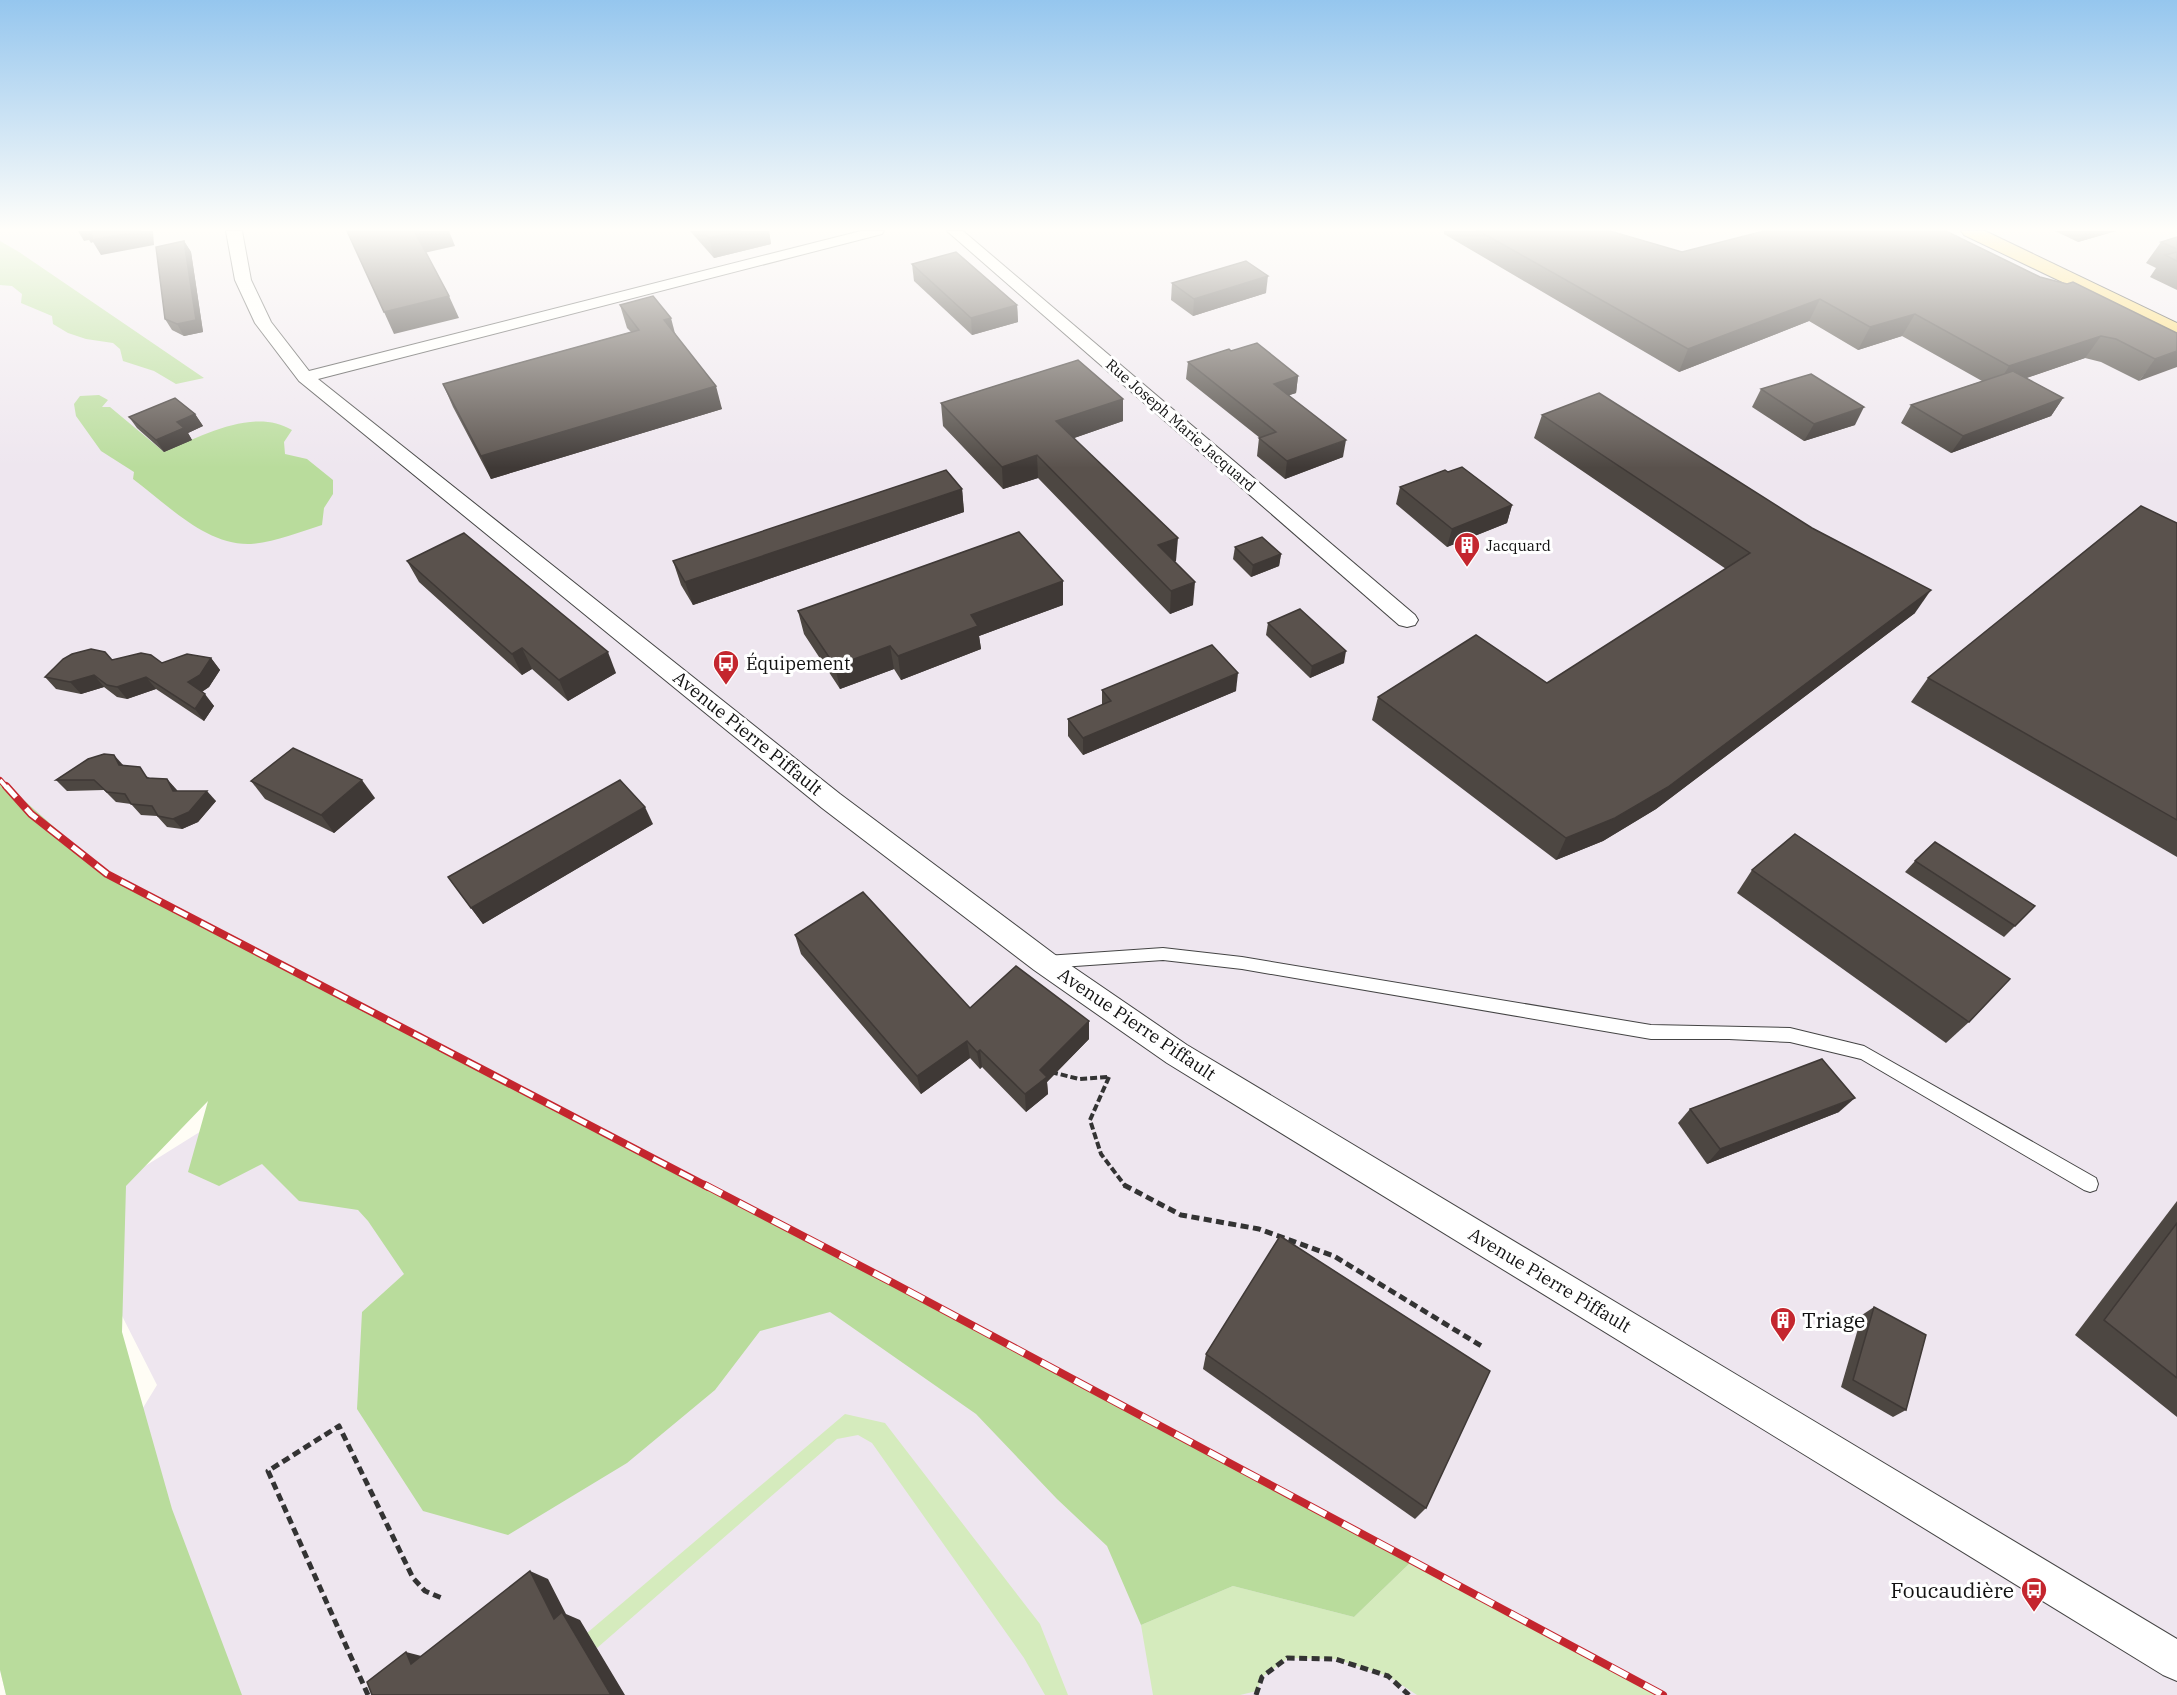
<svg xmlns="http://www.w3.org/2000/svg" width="2177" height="1695" font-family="'IBM Plex Serif',serif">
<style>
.industrial{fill:#eee6ef}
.green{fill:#d5ebbd}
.forest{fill:#b9dc9c}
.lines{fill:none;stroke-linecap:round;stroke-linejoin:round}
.service-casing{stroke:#444;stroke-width:2}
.minor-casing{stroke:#444;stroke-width:2}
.primary-casing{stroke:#222;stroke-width:2}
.path-far1{stroke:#333;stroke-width:4;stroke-dasharray:7 3;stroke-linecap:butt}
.path{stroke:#333;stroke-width:5;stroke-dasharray:8 4.5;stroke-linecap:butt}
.service{fill:#fff;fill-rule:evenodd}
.minor{fill:#fff;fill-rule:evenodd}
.primary{fill:#f9d66b;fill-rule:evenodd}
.rail-far2-casing{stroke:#c4262e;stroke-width:6}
.rail-far1-casing{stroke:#c4262e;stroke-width:8}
.rail-casing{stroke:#c4262e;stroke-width:8}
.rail-far2{stroke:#fff;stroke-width:4;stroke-dasharray:11;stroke-linecap:butt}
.rail-far1{stroke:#fff;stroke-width:5;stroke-dasharray:15;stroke-linecap:butt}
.rail{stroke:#fff;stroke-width:6;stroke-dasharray:19;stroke-linecap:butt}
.wall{fill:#4d4742}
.shaded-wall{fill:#3f3936}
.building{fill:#5a524d;stroke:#3f3936;stroke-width:1.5}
.labels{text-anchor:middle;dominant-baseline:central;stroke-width:6;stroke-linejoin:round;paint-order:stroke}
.far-street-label{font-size:15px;fill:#111;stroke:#fff}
.far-poi-label{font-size:15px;fill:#111;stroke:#fff;text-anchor:start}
.poi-label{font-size:18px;fill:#111;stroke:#fff;text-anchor:start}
.street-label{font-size:18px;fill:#111;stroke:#fff}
.near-poi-label{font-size:21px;fill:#111;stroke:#fff;text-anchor:start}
</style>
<rect width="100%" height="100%" fill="#fffdf5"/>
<path class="industrial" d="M0,231H2177V1695H6L0,1670V1642L157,1385L70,1213L382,1018L107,874L31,814L0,780Z"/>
<g class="green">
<path d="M845,1414L885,1423L1040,1624L1068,1695H1045L1024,1658L872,1443L858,1435L837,1439L597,1648L587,1633Z"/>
<path d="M1412,1561L1663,1695H1417L1388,1676L1335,1659L1288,1658L1262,1677L1257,1691L1240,1695H1153L1141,1625L1233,1586L1354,1617Z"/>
</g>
<g class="forest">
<path d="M0,241L19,252L204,378L176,384L154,371L123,361L120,349L113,343L86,339L68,333L53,324L52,316L21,303L22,294L12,286L0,285Z"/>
<path d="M99,395L108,400L102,407H110L164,452C201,436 254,407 292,430L284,442L285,454L307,459L333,480V494L324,508L322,525C299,532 275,542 251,544C206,546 167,504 133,479L134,472L101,451L76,416L74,404L80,396Z"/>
<path d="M0,779L107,874L895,1284L1412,1561L1354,1617L1233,1586L1141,1625L1107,1546L1057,1499L976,1414L830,1312L760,1331L715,1390L627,1463L508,1535L423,1511L357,1409L362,1312L404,1274L368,1221L358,1210L299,1201L262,1164L219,1186L188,1172L208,1101L126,1186L122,1332L172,1509L242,1695H6L0,1670Z"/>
</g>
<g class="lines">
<g class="service-casing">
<path id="service" d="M1163,948L1242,957L1651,1025L1790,1028L1864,1046L2096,1178L2098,1184L2096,1190L2090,1192L2084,1190L1861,1059L1790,1042L1729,1039H1651L1242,969L1163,960L1046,968L1041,966L1039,962L1041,958L1046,956Z"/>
</g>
<g class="minor-casing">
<g id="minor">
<path d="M226,231H242L251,280L271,322L309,371L861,231H884L882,234L318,379L840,794L1054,954L1187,1045L2177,1639V1681L2163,1675L1167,1063L1034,970L822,808L299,381L255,323L235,280Z"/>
<path d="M947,231H963L1415,615L1418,620L1415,625L1407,627L1399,625Z"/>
</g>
</g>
<g class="primary-casing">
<path id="primary" d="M1961,231H1985L2177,323V337L1964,235Z"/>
</g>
<g class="path-far1">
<path d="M1051,1072L1079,1079L1108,1077"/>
<path d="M1109,1077L1090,1120L1101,1154L1126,1187"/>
</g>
<g class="path">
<path d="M1124,1185L1181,1215L1259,1229L1334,1256L1483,1347"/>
<path d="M368,1695L268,1471L339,1426L413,1578L425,1591L444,1599"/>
<path d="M1256,1695L1262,1677L1287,1658L1335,1659L1388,1676L1409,1695"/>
</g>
<use href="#service" class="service"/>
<use href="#minor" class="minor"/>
<use href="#primary" class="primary"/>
<g class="rail-far2-casing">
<path id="rail-far2" d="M0,780L7,788"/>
</g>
<g class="rail-far1-casing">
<path id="rail-far1" d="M6,786L31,814L107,874L708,1187"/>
</g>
<g class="rail-casing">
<path id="rail" d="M705,1185L895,1284L1663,1695"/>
</g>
<use href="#rail-far2" class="rail-far2"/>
<use href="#rail-far1" class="rail-far1"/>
<use href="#rail" class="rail"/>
</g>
<g class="wall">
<path d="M690,231H769L771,244L714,258Z"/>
<path d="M1444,231H1610L1682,252L2040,277L2177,333L2139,381L2101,362L2085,358L2026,378L2063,398L2051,416L1951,453L1901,423L1911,405L1982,381L1902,336L1858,350L1809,321L1679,372L1444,234Z"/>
<path d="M2055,231H2116L2078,242Z"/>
<path d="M2177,237V290L2150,277L2156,268L2146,263L2161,242Z"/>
<path d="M184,241L191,252L203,332L184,336L172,330L165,319Z"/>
<path d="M912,264L1017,305L1018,322L972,335L914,281Z"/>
<path d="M1172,283L1266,293L1193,316L1171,300Z"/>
<path d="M620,305L675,333L722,409L491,479L453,407L443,384L631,332L627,328Z"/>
<path d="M1231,351L1298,376L1296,393L1289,395L1343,457L1285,479L1257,456L1259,438H1260L1186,379L1188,362Z"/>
<path d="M1761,389L1855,425L1804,441L1752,407Z"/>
<path d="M1123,399V421L1074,438L1176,561H1175L1193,605L1170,614L1038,478L1003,489L943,426L941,403Z"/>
<path d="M195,414L203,426L188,433L192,440L164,452L137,428L129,417Z"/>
<path d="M1542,415L1915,613L1656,809L1603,841L1556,860L1372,720L1378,697L1547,683L1726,569L1534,438Z"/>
<path d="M1448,472L1512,505L1507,523L1447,547L1396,504L1400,487Z"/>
<path d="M962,489L964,512L693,605L681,585L673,561Z"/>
<path d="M2177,523V857L1911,702L1928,678Z"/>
<path d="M1235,547L1281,554L1279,566L1251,577L1233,559Z"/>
<path d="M407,561L616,673L568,701L532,669L522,675L419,582Z"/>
<path d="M1063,581V605L979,636L981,649L901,680L894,669L840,689L804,634L798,611Z"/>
<path d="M1268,623L1344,663L1310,678L1266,635Z"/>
<path d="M211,658L220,670L209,687L202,692L214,706L204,721L156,689L127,699L117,697L104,687L81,694L56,689L45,677Z"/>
<path d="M1102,690L1236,691L1083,755L1068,736V719L1102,705Z"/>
<path d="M123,765L150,778L167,779L177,791L216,801L198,822L182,829L167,827L157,816L141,815L131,804L116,802L104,790L67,791L56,780Z"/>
<path d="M251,781L375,798L334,833L265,799Z"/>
<path d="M653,824L483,924L448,877Z"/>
<path d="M1915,861L2035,906L2004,937L1905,872Z"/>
<path d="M1752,870L1969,1022L1946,1043L1737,893Z"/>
<path d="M795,935L970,1008L1089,1021V1039L1047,1082L1048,1094L1026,1112L982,1067L980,1069L970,1058L921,1094L801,954Z"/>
<path d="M1690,1109L1839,1112L1707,1164L1678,1123Z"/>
<path d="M2177,1201V1417L2075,1335Z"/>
<path d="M1874,1307L1906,1410L1893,1417L1841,1387L1862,1315Z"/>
<path d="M1206,1354L1426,1508L1415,1519L1203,1369Z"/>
</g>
<g class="shaded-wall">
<path d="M78,231H153L154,245L101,255L93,242L91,243L89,240L84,241Z"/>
<path d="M420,231H449L455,246L424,253L415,232Z"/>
<path d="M741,231H769L771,244L714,258L709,238Z"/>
<path d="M2085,231H2116L2078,242Z"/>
<path d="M184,241L191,252L203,332L184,336L177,324Z"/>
<path d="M1268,276L1266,293L1193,316L1194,299Z"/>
<path d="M449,296L459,318L394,334L384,312Z"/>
<path d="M1820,299L1809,321L1679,372L1688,349Z"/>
<path d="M1017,305L1018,322L972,335L971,318Z"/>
<path d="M1915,314L1902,336L1858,350L1870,327Z"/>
<path d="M671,318L677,341L664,320Z"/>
<path d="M2101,336L2085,358L1995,389L2009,366Z"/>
<path d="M2177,351V367L2139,381L2155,359Z"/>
<path d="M1298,376L1296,393L1272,401L1274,384Z"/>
<path d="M716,386L722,409L491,479L481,456Z"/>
<path d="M2063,398L2051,416L1951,453L1963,436Z"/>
<path d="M1123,399V421L1057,444L1056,421Z"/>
<path d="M1864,407L1855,425L1804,441L1814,424Z"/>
<path d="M195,414L203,426L188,433L192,440L164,452L156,440L177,422Z"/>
<path d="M1346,440L1343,457L1285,479L1287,461Z"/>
<path d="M1037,455L1038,478L1003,489L1002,467Z"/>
<path d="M962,489L964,512L693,605L685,582Z"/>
<path d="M1512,505L1507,523L1447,547L1452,529Z"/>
<path d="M1178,538L1176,561L1157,568L1158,545Z"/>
<path d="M1281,554L1279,566L1251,577L1253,565Z"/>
<path d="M1063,581V605L979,636L981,649L901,680L898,656L971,615Z"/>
<path d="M1195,582L1193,605L1170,614L1171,591Z"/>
<path d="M1931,590L1915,613L1656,809L1603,841L1556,860L1566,838Z"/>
<path d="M890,646L894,669L840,689L835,666Z"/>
<path d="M522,648L532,669L522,675L512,654Z"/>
<path d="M1346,651L1344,663L1310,678L1312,666Z"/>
<path d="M608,652L616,673L568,701L559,680Z"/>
<path d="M211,658L220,670L209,687L198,694L188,682Z"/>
<path d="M1238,673L1236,691L1083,755V738Z"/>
<path d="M94,675L104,687L81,694L70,682Z"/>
<path d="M146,677L156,689L127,699L117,687Z"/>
<path d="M205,694L214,706L204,721L195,709Z"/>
<path d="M114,755L124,766L119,765Z"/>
<path d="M167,779L177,790L182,802L173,791Z"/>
<path d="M362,780L375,798L334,833L321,815Z"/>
<path d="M207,791L216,801L198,822L182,829L173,819Z"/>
<path d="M645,807L653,824L483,924L471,908Z"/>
<path d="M1089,1021V1039L1047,1082L1048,1094L1026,1112L1025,1094L1040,1070Z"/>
<path d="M967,1041L970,1058L921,1094L917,1076Z"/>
<path d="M980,1050L982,1067L980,1069L977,1052Z"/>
<path d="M1855,1098L1839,1112L1707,1164L1720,1149Z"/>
<path d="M530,1571L548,1579L566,1614L580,1620L625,1695H611L554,1619Z"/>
<path d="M406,1652L429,1658L411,1664Z"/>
</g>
<g class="building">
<path d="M92,231H141L92,240Z"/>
<path d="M347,231H420L415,232L449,296L384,312Z"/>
<path d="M702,231H741L709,238Z"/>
<path d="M1479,231H1610L1682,252L1764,231H1946L2040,277L2067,284L2073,282L2177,333V351L2155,359L2116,339L2101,336L2009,366L1915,314L1870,327L1820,299L1688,349Z"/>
<path d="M2177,237V249L2161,242Z"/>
<path d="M184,241L196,320L177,324L165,319L156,247Z"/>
<path d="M956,252L1017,305L971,318L912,264Z"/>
<path d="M2177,252V261L2165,255Z"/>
<path d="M1246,261L1268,276L1194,299L1172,283Z"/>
<path d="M653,296L671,318L664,320L716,386L481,456L443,384L639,330L620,305Z"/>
<path d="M1257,343L1298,376L1274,384L1346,440L1287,461L1259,438L1276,432L1188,362L1229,349L1231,351Z"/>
<path d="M1078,360L1123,399L1056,421L1178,538L1158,545L1195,582L1171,591L1037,455L1002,467L941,403Z"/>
<path d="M2013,371L2063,398L1963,436L1911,405Z"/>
<path d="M1811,374L1864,407L1814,424L1761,389Z"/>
<path d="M1599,393L1812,528L1931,590L1668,787L1615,818L1566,838L1378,697L1476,635L1547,683L1750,553L1542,415Z"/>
<path d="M175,398L195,414L177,422L184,428L156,440L129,417Z"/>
<path d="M1462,467L1512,505L1452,529L1400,487L1445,470L1448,472Z"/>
<path d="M946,470L962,489L685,582L673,561Z"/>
<path d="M2141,506L2177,523V820L1928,678Z"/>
<path d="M1019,532L1063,581L971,615L978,626L898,656L890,646L835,666L798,611Z"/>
<path d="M464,533L608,652L559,680L522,648L512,654L407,561Z"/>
<path d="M1262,537L1281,554L1253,565L1235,547Z"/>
<path d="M1300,609L1346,651L1312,666L1268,623Z"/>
<path d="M1212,645L1238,673L1083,738L1068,719L1111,701L1102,690Z"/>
<path d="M91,649L105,652L112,660L141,653L151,655L162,663L187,654L211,658L200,675L188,682L205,694L195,709L146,677L117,687L107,685L94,675L70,682L45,677L63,659L72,654Z"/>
<path d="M293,748L362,780L321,815L251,781Z"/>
<path d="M104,754L114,755L119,765L140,767L147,778L167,779L173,791H207L189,812L173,819L158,816L152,806L131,804L125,794L107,792L94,780H56L88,759Z"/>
<path d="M620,780L645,807L471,908L448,877Z"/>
<path d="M1795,834L2010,979L1969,1022L1752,870Z"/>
<path d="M1935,842L2035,906L2015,926L1915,861Z"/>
<path d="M863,892L970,1008L1016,966L1089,1021L1040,1070L1047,1077L1025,1094L980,1050L977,1052L967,1041L917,1076L795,935Z"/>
<path d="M1822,1059L1855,1098L1720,1149L1690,1109Z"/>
<path d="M2177,1223V1378L2104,1320Z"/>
<path d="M1280,1236L1490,1371L1426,1508L1206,1354Z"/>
<path d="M1874,1307L1926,1335L1906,1410L1853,1380Z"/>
<path d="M530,1571L554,1619L562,1612L611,1695H372L367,1682L406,1652L411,1664Z"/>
</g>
<linearGradient id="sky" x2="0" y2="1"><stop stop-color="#95c6ee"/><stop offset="0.49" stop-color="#fffefa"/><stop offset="1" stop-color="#fffefa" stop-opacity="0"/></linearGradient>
<rect width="2177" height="468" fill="url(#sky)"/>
<defs>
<g id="building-pin" transform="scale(1.35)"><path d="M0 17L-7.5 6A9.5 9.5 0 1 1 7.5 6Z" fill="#c4262e" stroke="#fff"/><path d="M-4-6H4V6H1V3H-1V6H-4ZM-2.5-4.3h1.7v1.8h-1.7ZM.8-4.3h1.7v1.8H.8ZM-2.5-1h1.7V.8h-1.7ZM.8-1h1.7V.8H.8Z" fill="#fff"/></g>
<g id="bus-pin" transform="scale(1.35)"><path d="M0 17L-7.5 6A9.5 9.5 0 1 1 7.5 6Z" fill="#c4262e" stroke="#fff"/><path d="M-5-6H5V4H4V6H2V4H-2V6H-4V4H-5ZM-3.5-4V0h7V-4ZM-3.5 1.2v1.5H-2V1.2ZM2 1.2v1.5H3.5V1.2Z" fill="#fff"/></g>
</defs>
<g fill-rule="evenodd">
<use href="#building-pin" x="1467" y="545"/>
<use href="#bus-pin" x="726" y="663"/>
<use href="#building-pin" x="1783" y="1320"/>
<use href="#bus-pin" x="2034" y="1590"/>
</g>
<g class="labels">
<g class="far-street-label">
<text transform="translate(1181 425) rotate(41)">Rue Joseph Marie Jacquard</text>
</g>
<g class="far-poi-label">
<text x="1486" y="545">Jacquard</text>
</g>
<g class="poi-label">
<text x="746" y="663">Équipement</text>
</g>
<g class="street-label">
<text transform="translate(748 733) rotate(39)">Avenue Pierre Piffault</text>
<text transform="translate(1137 1024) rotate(34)">Avenue Pierre Piffault</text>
<text transform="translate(1550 1280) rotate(31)">Avenue Pierre Piffault</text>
</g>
<g class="near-poi-label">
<text x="1802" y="1320">Triage</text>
<text x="2014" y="1590" text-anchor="end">Foucaudière</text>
</g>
</g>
</svg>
